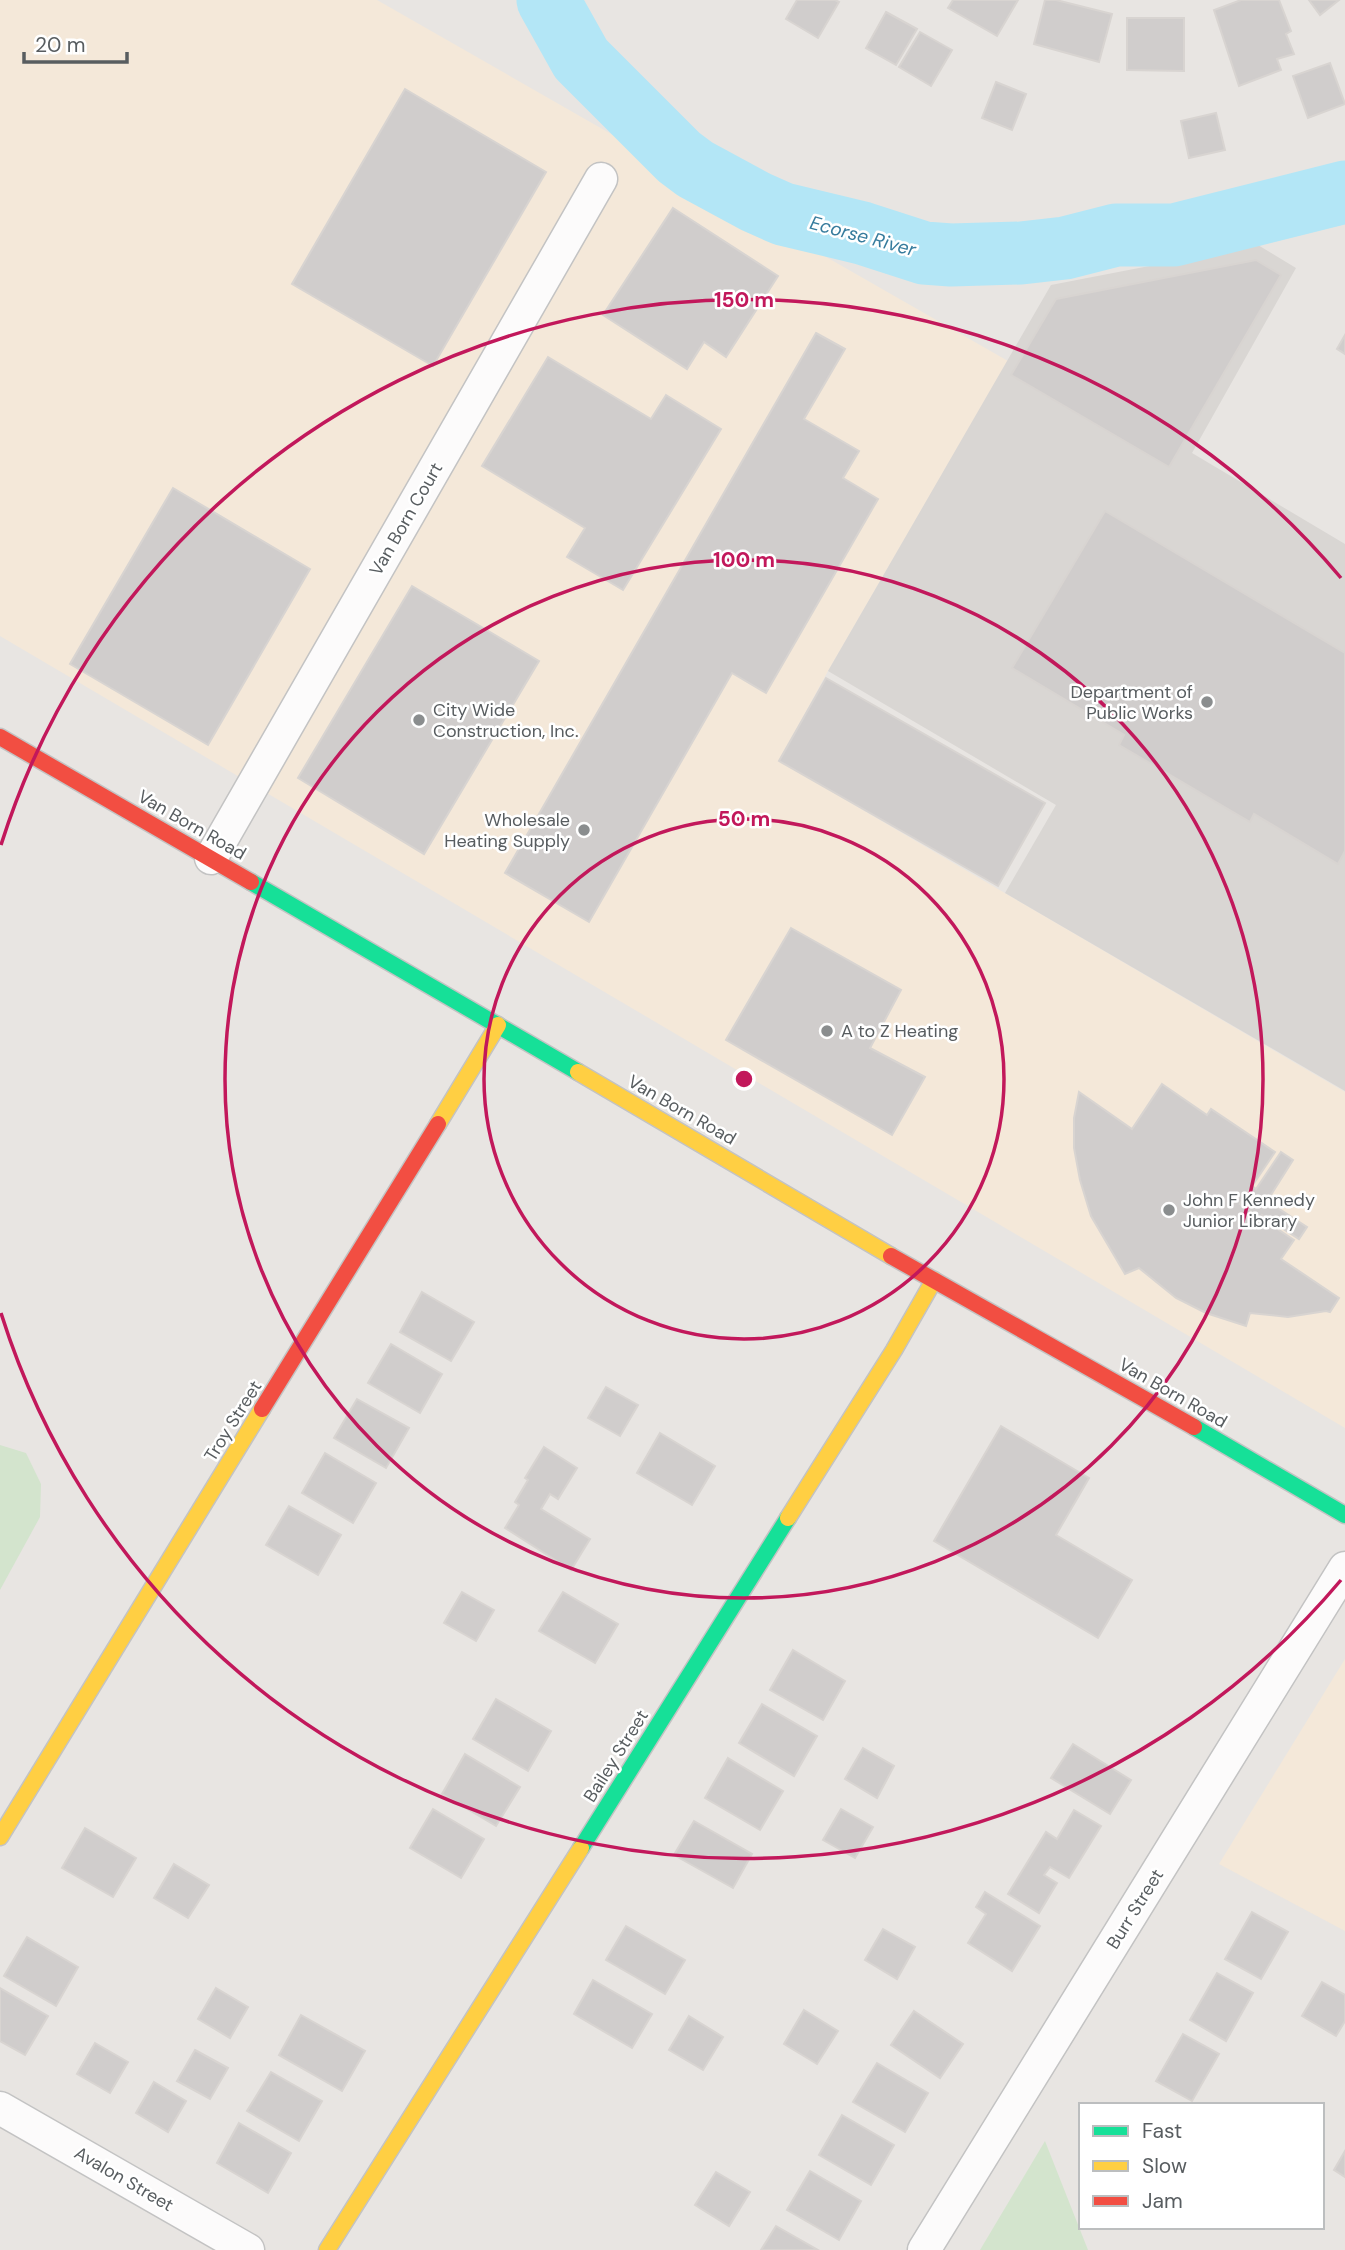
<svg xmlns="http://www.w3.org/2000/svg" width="1345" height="2250" font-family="'DM Sans',sans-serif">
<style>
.commercial{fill:#f4e8d9}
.industrial{fill:#d9d6d3}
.green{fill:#d3e4cd}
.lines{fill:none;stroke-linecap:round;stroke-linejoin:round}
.river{stroke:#b3e6f6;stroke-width:63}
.building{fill:#d0cdcc;stroke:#d8d4d1;stroke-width:2}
.street-casing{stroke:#c3c3c3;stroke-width:35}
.fast-casing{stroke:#c3c3c3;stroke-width:19}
.slow-casing{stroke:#c3c3c3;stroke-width:19}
.jam-casing{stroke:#c3c3c3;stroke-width:19}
.street{stroke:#fcfbfb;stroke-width:32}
.fast{stroke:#16e098;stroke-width:16}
.slow{stroke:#ffcf43;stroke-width:16}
.jam{stroke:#f24e42;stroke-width:16}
.ring{fill:none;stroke:#c2185b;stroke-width:3.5}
.poi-dot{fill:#8a8d8e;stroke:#fff;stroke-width:2.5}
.labels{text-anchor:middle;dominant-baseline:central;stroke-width:5;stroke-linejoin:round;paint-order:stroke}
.street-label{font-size:18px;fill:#585d60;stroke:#fff}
.poi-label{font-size:18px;fill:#585d60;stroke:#fff;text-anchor:start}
.water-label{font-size:19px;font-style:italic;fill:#377c9d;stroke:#fff}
.centre{fill:#c2185b;stroke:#fff;stroke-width:3.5}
.ring-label{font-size:21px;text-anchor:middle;font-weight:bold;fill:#c2185b;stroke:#fff;stroke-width:5;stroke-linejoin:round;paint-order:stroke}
</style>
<rect width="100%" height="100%" fill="#e8e5e2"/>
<g class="commercial">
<path d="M0,0H377L1008,361L828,671L779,761L1345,1092V1428L0,636Z"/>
<path d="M1345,1659V1931L1219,1864Z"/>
</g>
<path class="industrial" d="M1258,245L1296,268L1192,453L1345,544V1091L1005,893L1056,805L828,671L1051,285Z"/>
<g class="green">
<path d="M0,1445L26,1453L41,1484L40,1517L0,1590Z"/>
<path d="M1045,2141L1088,2250H980Z"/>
</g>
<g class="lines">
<path class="river" d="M548,0L581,59L679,157L695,169L756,202L783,214L862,233L924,253L951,255L1021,253L1065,248L1116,235H1174L1345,192"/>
</g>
<g class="building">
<path d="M797,0H835L839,2L818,38L786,19Z"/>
<path d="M953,0H1018L997,36L948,8Z"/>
<path d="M1045,0H1056L1112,14L1099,62L1034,44Z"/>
<path d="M1241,0H1279L1291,31L1286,34L1294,54L1277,59L1281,70L1239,86L1214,10Z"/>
<path d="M1309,0H1339L1320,15Z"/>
<path d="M886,12L917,29L896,65L866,48Z"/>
<path d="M1127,18H1184V71L1127,70Z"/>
<path d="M920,32L952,50L931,86L899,67Z"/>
<path d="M1330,63L1345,104L1308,118L1293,76Z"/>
<path d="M996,82L1026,94L1012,130L982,118Z"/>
<path d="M405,89L546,172L433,366L292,284Z"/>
<path d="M1216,113L1225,150L1189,158L1181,121Z"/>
<path d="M673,208L778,276L726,357L704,342L687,369L603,315Z"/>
<path d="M1256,260L1281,275L1169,467L1011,375L1056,299Z"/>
<path d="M816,333L845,349L804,419L859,451L843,478L878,499L766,693L732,673L589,922L505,873Z"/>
<path d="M1345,335V354L1337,349Z"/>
<path d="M548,357L651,419L666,395L721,429L623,590L567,557L585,528L482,466Z"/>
<path d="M173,488L310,569L208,745L70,664Z"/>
<path d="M1105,511L1345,653V851L1338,864L1254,814L1250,822L1119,745L1124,735L1012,668Z"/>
<path d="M412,586L539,661L424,854L298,778Z"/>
<path d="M826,678L1045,803L998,886L779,761Z"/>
<path d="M791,928L901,990L870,1048L925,1077L892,1135L726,1040Z"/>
<path d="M1162,1084L1207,1115L1211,1109L1275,1152L1240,1204L1294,1240L1281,1259L1339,1298L1330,1312L1326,1311L1288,1317L1250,1313L1246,1326L1206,1313L1176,1298L1139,1268L1125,1274L1091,1216L1080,1180L1074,1148V1118L1079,1092L1132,1129Z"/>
<path d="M1281,1152L1293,1160L1267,1201L1307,1227L1299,1239L1262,1215L1261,1218L1240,1204L1252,1186L1256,1189Z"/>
<path d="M422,1292L474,1322L451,1361L400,1332Z"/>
<path d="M391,1344L442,1374L420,1413L368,1383Z"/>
<path d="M606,1387L638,1405L620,1436L588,1418Z"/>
<path d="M357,1399L409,1428L386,1468L334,1438Z"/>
<path d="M1001,1426L1089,1478L1056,1535L1132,1580L1098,1638L934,1541Z"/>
<path d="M660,1433L715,1466L692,1505L637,1473Z"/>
<path d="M544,1447L577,1468L558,1499L550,1494L541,1509L590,1539L571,1570L505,1528L519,1505L515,1502L528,1480L525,1478Z"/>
<path d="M325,1453L376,1483L353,1523L302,1493Z"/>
<path d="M289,1506L341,1535L318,1575L266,1545Z"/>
<path d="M462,1592L494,1610L476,1641L444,1623Z"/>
<path d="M563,1592L618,1624L595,1663L539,1631Z"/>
<path d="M793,1650L845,1681L823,1720L770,1690Z"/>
<path d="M496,1699L551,1731L528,1771L473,1739Z"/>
<path d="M762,1704L817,1736L794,1776L739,1743Z"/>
<path d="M1073,1744L1131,1780L1110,1814L1051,1778Z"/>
<path d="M863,1748L894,1766L877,1798L845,1779Z"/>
<path d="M465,1754L520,1787L496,1826L442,1794Z"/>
<path d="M728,1758L783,1791L760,1830L705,1798Z"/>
<path d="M433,1809L484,1839L461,1878L410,1848Z"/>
<path d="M841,1809L873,1827L855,1858L823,1840Z"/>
<path d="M1074,1810L1101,1826L1069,1878L1050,1867L1044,1875L1057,1883L1039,1913L1008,1894L1046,1832L1057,1839Z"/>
<path d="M694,1821L752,1854L733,1888L674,1855Z"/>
<path d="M85,1828L136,1858L113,1897L62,1868Z"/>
<path d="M174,1864L209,1885L188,1918L154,1898Z"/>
<path d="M985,1892L1040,1926L1012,1971L968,1943L986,1914L976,1907Z"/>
<path d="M1252,1912L1288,1932L1261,1979L1225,1959Z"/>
<path d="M626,1926L685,1960L665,1994L606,1960Z"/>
<path d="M883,1929L915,1947L897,1979L865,1960Z"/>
<path d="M27,1937L78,1967L56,2006L4,1976Z"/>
<path d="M1217,1973L1253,1993L1226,2041L1190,2020Z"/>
<path d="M593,1980L652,2014L632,2048L574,2014Z"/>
<path d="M1322,1982L1345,1995V2021L1336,2036L1302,2016Z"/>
<path d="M0,1988L48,2016L25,2055L0,2041Z"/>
<path d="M216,1988L248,2007L230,2038L198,2019Z"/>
<path d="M804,2010L838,2031L817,2064L784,2044Z"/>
<path d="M914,2011L963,2044L940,2078L891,2045Z"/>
<path d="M301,2015L365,2051L342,2091L279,2055Z"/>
<path d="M689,2016L723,2037L703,2070L669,2050Z"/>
<path d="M1183,2034L1219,2054L1192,2101L1156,2081Z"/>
<path d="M95,2043L128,2062L110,2093L77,2074Z"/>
<path d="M195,2050L228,2068L210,2099L177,2081Z"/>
<path d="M877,2063L928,2093L905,2132L853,2102Z"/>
<path d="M271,2072L322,2101L299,2141L247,2111Z"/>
<path d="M154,2082L186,2101L168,2132L136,2113Z"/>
<path d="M842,2115L894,2145L871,2185L819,2155Z"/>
<path d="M239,2123L291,2153L268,2193L217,2163Z"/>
<path d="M1345,2151V2177L1334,2170Z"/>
<path d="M810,2171L861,2201L839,2240L787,2210Z"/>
<path d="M716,2172L750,2192L729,2226L695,2205Z"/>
<path d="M776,2226L818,2250H761Z"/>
</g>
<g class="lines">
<g class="street-casing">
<g id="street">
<path d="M211,858L601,179"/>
<path d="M0,2108L248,2250"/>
<path d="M924,2250L1345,1568"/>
</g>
</g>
<g class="fast-casing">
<g id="fast">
<path d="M251,882L578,1072"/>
<path d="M1194,1427L1345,1515"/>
<path d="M581,1848L788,1518"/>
</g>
</g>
<g class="slow-casing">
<g id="slow">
<path d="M578,1072L891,1256"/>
<path d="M438,1124L498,1025"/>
<path d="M788,1518L894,1350L934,1280"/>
<path d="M0,1837L262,1409"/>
<path d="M327,2250L581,1848"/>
</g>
</g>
<g class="jam-casing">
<g id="jam">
<path d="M0,737L251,882"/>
<path d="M891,1256L1194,1427"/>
<path d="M262,1409L438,1124"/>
</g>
</g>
<use href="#street" class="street"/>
<use href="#fast" class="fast"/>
<use href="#slow" class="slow"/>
<use href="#jam" class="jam"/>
</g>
<g class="ring">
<circle cx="744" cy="1079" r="260"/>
<circle cx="744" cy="1079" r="519"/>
<path d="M1341 1580A779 779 0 0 1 1 1313M1 845A779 779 0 0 1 1341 578"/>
</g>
<g class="poi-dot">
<circle cx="1207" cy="702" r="7"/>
<circle cx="419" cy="720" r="7"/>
<circle cx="584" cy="830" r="7"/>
<circle cx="827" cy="1031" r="7"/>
<circle cx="1169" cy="1210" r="7"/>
</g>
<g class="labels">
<g class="street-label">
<text transform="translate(406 519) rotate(-60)">Van Born Court</text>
<text transform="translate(192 825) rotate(30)">Van Born Road</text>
<text transform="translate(682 1110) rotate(30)">Van Born Road</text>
<text transform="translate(1173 1393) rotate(30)">Van Born Road</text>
<text transform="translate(233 1421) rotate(-58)">Troy Street</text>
<text transform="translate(616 1756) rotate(-58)">Bailey Street</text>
<text transform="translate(1135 1909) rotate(-58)">Burr Street</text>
<text transform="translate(124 2179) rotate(30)">Avalon Street</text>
</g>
<g class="poi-label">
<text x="1193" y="692" text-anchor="end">Department of<tspan x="1193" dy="21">Public Works</tspan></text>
<text x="433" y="710">City Wide<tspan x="433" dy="21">Construction, Inc.</tspan></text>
<text x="570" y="820" text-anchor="end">Wholesale<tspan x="570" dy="21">Heating Supply</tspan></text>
<text x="841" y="1031">A to Z Heating</text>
<text x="1183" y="1200">John F Kennedy<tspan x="1183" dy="21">Junior Library</tspan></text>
</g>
<g class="water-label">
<text transform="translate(863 236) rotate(15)">Ecorse River</text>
</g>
</g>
<circle cx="744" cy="1079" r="10" class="centre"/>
<g class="ring-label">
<text x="744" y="307">150 m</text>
<text x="744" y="567">100 m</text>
<text x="744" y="826">50 m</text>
</g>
<rect x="1079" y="2103" width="245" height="126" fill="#ffffff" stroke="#bcbebf" stroke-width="2"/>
<rect x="1093" y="2126" width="35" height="10" fill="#16e098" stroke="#bcbebf" stroke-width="2"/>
<text x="1142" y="2138" font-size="21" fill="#585d60">Fast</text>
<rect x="1093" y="2161" width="35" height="10" fill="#ffcf43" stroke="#bcbebf" stroke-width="2"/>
<text x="1142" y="2173" font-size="21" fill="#585d60">Slow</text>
<rect x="1093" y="2196" width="35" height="10" fill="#f24e42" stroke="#bcbebf" stroke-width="2"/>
<text x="1142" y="2208" font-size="21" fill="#585d60">Jam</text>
<path d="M24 52v10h103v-10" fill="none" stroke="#585d60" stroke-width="3.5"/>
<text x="35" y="52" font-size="21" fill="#585d60" stroke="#ffffff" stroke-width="5" paint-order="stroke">20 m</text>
</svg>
